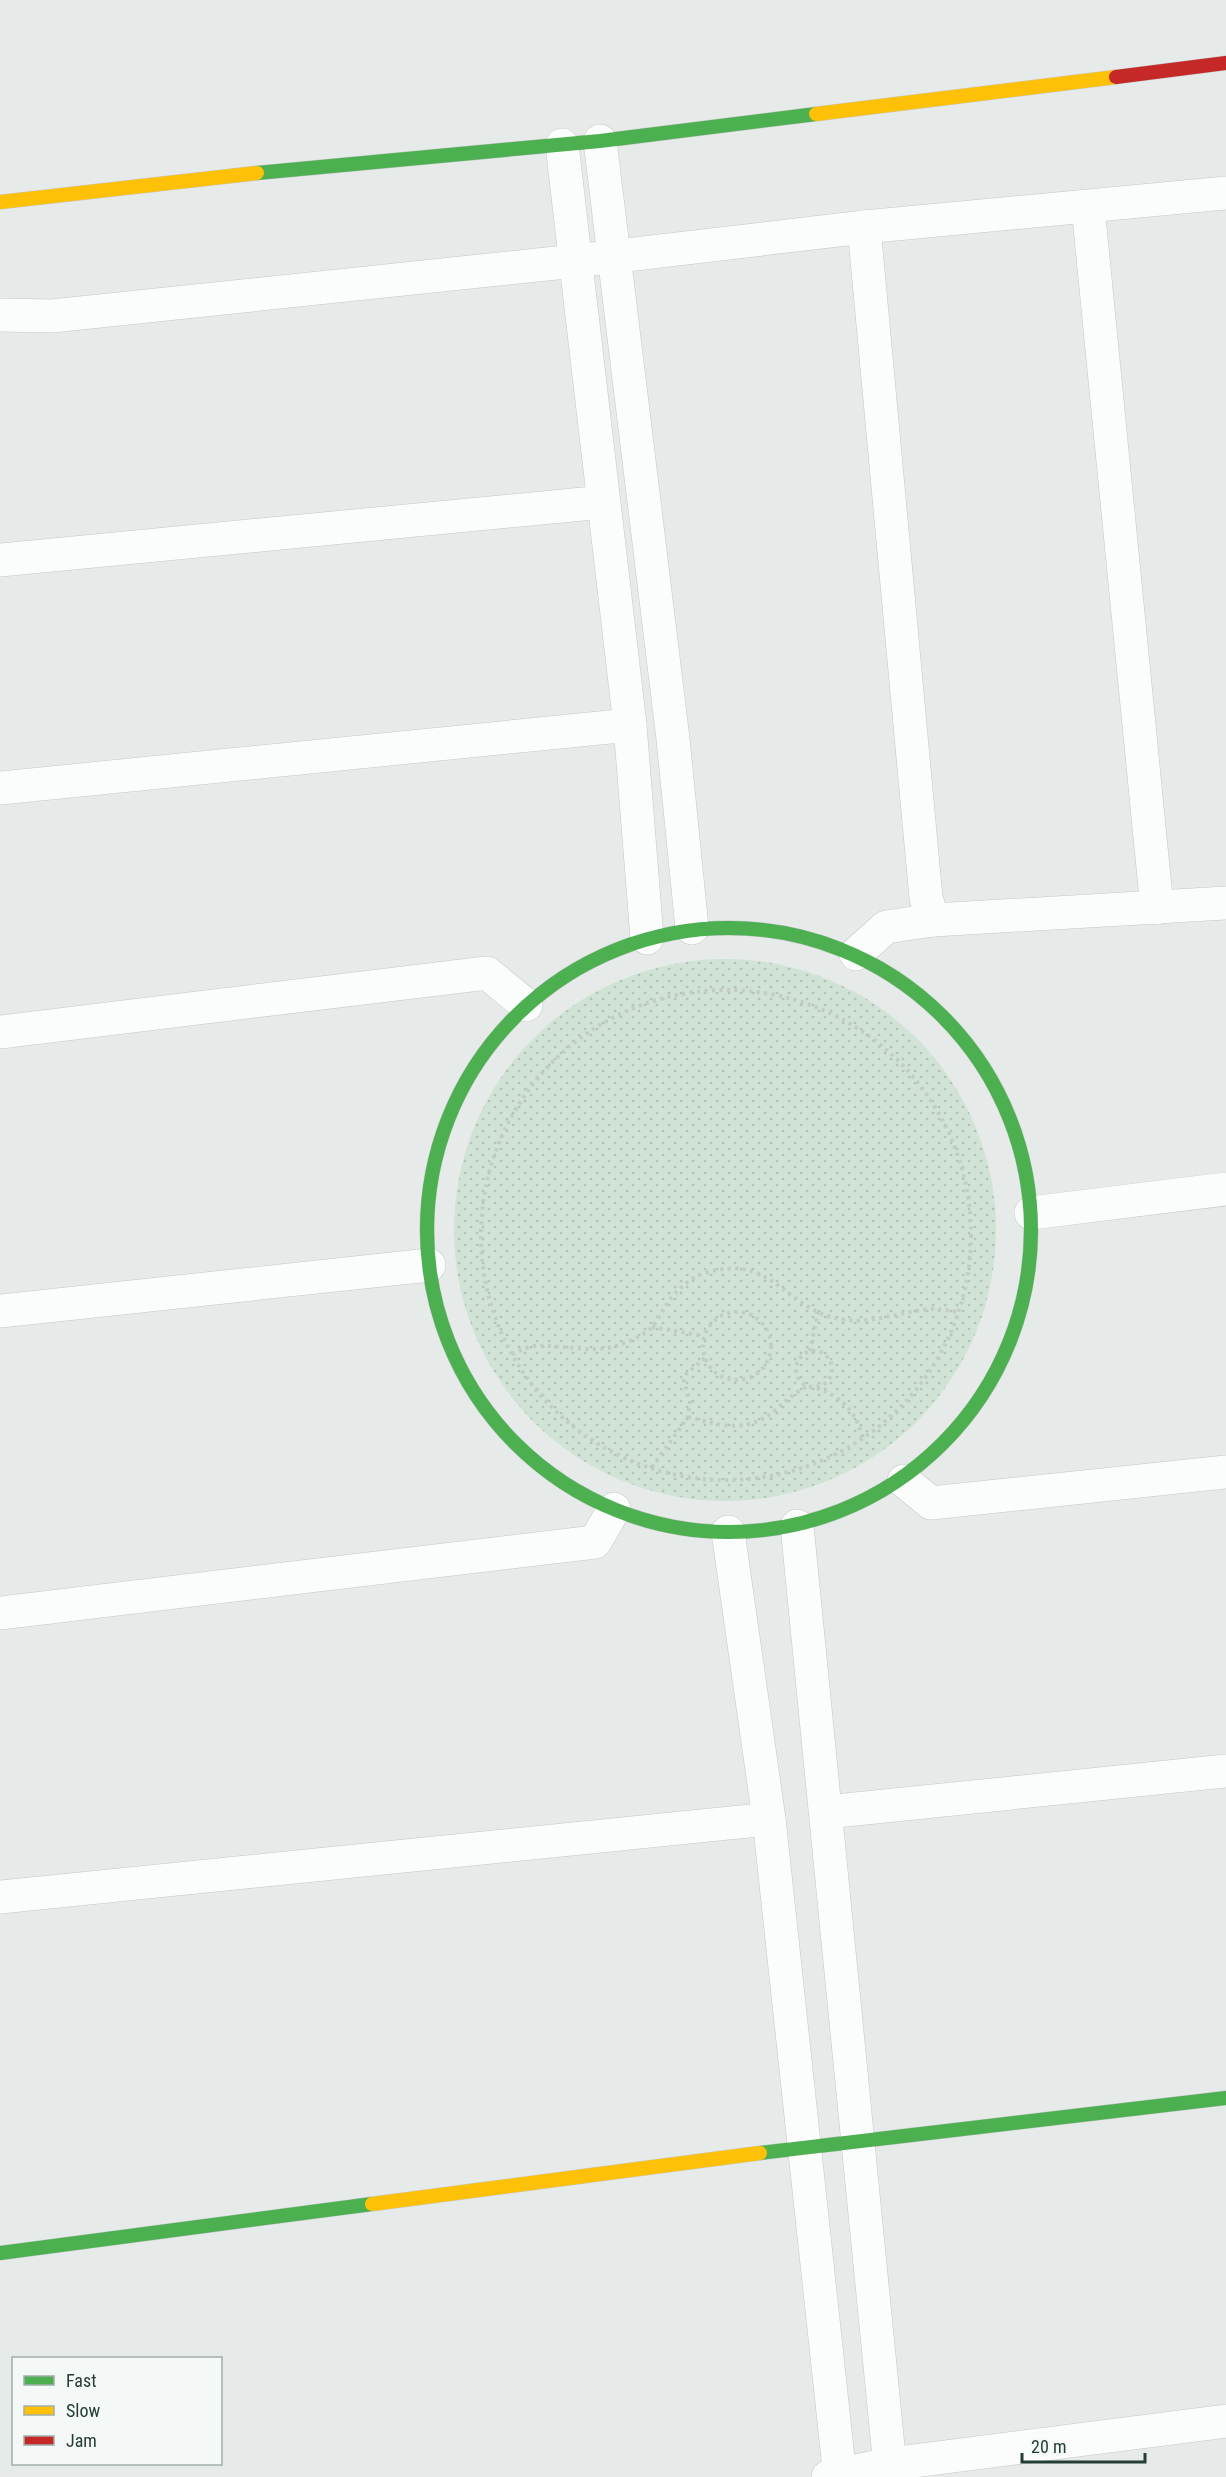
<svg xmlns="http://www.w3.org/2000/svg" width="1226" height="2477" font-family="'Roboto Condensed',sans-serif">
<style>
.park{fill:url(#park-dots)}
.lines{fill:none;stroke-linecap:round;stroke-linejoin:round}
.street-casing{stroke:#c3c8c6;stroke-width:34}
.fast-casing{stroke:#c2c8c6;stroke-width:15}
.slow-casing{stroke:#c2c8c6;stroke-width:15}
.jam-casing{stroke:#c2c8c6;stroke-width:15}
.path{stroke:#c2cbc7;stroke-width:4;stroke-dasharray:3 4.5;stroke-linecap:butt}
.street{stroke:#fbfcfc;stroke-width:33}
.fast{stroke:#4caf50;stroke-width:14}
.slow{stroke:#ffc107;stroke-width:14}
.jam{stroke:#c62828;stroke-width:14}
</style>
<defs>
<pattern id="park-dots" width="8" height="8" patternUnits="userSpaceOnUse" patternTransform="scale(1.5)"><rect width="8" height="8" fill="#d0e3d6"/><path d="M2 2h.1M6 6h.1" fill="none" stroke="#b2c4b8" stroke-width="1.8" stroke-linecap="round"/></pattern>
</defs>
<rect width="100%" height="100%" fill="#e6ebe9"/>
<circle class="park" cx="725" cy="1230" r="271"/>
<g class="lines">
<g class="street-casing">
<g id="street">
<path d="M600,141L673,739L692,928"/>
<path d="M562,145L630,725L647,938"/>
<path d="M1088,207L1157,908"/>
<path d="M864,227L926,898L933,920"/>
<path d="M0,315L52,316L575,261L864,227L1226,193"/>
<path d="M0,560L604,502"/>
<path d="M0,788L630,725"/>
<path d="M856,954L886,927L933,920L1226,903"/>
<path d="M0,1032L487,973L526,1005"/>
<path d="M1031,1213L1226,1189"/>
<path d="M0,1311L429,1265"/>
<path d="M904,1481L931,1503L1226,1472"/>
<path d="M797,1526L891,2477"/>
<path d="M728,1532L769,1819L840,2477"/>
<path d="M0,1613L595,1542L614,1509"/>
<path d="M826,1812L1226,1771"/>
<path d="M0,1897L769,1819"/>
<path d="M828,2477L890,2464L1226,2421"/>
</g>
</g>
<g class="fast-casing">
<g id="fast">
<path d="M257,173L600,141L816,114"/>
<circle cx="729" cy="1230" r="302"/>
<path d="M760,2153L1226,2098"/>
<path d="M0,2253L372,2204"/>
</g>
</g>
<g class="slow-casing">
<g id="slow">
<path d="M816,114L1116,77"/>
<path d="M0,202L257,173"/>
<path d="M372,2204L760,2153"/>
</g>
</g>
<g class="jam-casing">
<path id="jam" d="M1116,77L1226,63"/>
</g>
<g class="path">
<circle cx="726" cy="1235" r="245"/>
<circle cx="737" cy="1346" r="34"/>
<path d="M652,1327L704,1336"/>
<circle cx="814" cy="1369" r="18"/>
<path d="M810,1351L818,1312"/>
<path d="M512,1354C519,1351 527,1347 534,1346C560,1344 590,1354 616,1346C628,1342 643,1336 652,1327C657,1322 661,1314 664,1308C674,1293 688,1278 705,1273C768,1254 779,1299 828,1316C864,1329 897,1311 932,1309C941,1309 950,1311 959,1312"/>
<path d="M817,1388C842,1397 857,1412 863,1439"/>
<path d="M688,1417C718,1425 746,1434 773,1412C785,1402 793,1393 807,1387"/>
<path d="M652,1467L688,1417L690,1402L684,1381L685,1375L705,1358"/>
</g>
<use href="#street" class="street"/>
<use href="#fast" class="fast"/>
<use href="#slow" class="slow"/>
<use href="#jam" class="jam"/>
</g>
<rect x="12" y="2357" width="210" height="108" fill="#f4f9f7" stroke="#a1aeaa" stroke-width="1.5"/>
<rect x="24" y="2376" width="30" height="9" fill="#4caf50" stroke="#a1aeaa" stroke-width="1.5"/>
<text x="66" y="2387" font-size="18" fill="#243d37">Fast</text>
<rect x="24" y="2406" width="30" height="9" fill="#ffc107" stroke="#a1aeaa" stroke-width="1.5"/>
<text x="66" y="2417" font-size="18" fill="#243d37">Slow</text>
<rect x="24" y="2436" width="30" height="9" fill="#c62828" stroke="#a1aeaa" stroke-width="1.5"/>
<text x="66" y="2447" font-size="18" fill="#243d37">Jam</text>
<path d="M1022 2453v9h123v-9" fill="none" stroke="#243d37" stroke-width="3"/>
<text x="1031" y="2453" font-size="18" fill="#243d37" stroke="#f4f9f7" stroke-width="4.5" paint-order="stroke">20 m</text>
</svg>
